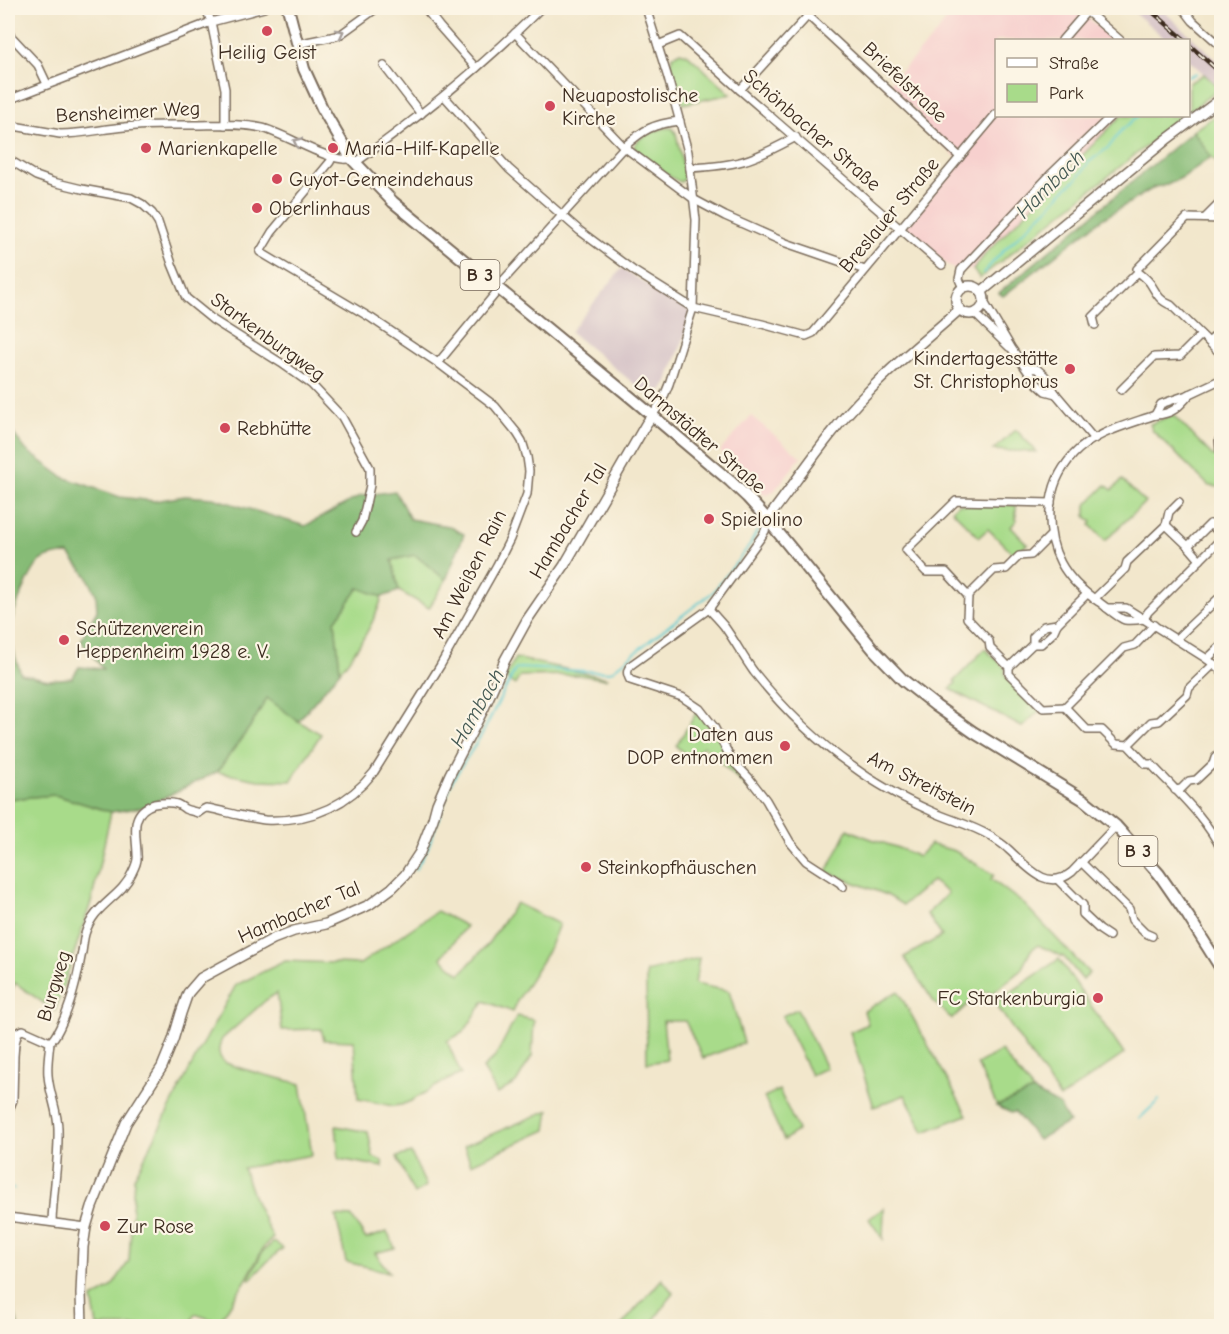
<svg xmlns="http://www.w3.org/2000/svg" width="1229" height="1334" font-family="'Comic Neue',sans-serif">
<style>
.built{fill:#f7d0ce}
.industrial{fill:#d2bec4}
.green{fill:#a8db8a;stroke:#728254;stroke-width:1.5}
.forest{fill:#86bb76;stroke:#60724a;stroke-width:1.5;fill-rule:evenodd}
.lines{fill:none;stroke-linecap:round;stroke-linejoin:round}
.stream{stroke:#5dcad1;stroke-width:2}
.street-casing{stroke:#7b6c5b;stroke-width:10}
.secondary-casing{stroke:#7b6c5b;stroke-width:12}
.primary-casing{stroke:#7b6c5b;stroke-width:14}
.street{stroke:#fff;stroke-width:7}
.secondary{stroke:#fff;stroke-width:9}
.primary{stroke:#fff;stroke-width:10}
.rail-casing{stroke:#3b2a1e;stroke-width:4.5}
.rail{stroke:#fcf5e5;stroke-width:2;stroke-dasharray:7;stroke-linecap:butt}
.oneway{stroke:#a79f9a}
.poi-dot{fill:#d1495b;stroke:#fcf5e5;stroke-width:2}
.labels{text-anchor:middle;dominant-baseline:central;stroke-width:4.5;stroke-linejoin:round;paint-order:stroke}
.shield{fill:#fcf5e5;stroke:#75675a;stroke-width:1.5}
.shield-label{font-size:18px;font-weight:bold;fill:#3b2a1e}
.poi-label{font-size:20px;fill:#3b2a1e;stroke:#fcf5e5;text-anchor:start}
.street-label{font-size:20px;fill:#3b2a1e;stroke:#fcf5e5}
.water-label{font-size:21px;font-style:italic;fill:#455a54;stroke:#fcf5e5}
</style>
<rect width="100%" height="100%" fill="#fcf5e5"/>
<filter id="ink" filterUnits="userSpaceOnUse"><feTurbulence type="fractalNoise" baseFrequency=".0167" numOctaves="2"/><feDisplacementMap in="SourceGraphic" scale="12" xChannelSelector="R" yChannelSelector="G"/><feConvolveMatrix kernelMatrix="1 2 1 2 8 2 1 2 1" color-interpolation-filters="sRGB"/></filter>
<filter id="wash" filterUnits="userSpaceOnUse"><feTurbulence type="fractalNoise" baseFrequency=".008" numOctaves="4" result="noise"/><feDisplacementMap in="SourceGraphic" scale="24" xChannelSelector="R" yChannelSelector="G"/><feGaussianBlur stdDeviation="1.35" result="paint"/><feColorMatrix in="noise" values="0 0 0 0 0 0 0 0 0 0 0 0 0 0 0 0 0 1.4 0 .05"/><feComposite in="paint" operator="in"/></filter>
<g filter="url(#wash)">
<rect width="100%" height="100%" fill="#f2e7cc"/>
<g class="built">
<path d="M943,8H1076L1113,40H996V116H1121L986,253L973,270H955L946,264L930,248L904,228L961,161L915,122L921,116L888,85L936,34L950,16Z"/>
<path d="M751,416L801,457L774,491L767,495L761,493L720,451Z"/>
</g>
<g class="industrial">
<path d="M1129,8H1160L1221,64V86L1219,88L1189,60L1188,40H1167Z"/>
<path d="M622,268L665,297L692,309L683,341L664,389L647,394L570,332Z"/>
</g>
<g class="green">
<path d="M680,52L687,54L731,94L683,104L671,62L673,56Z"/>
<path d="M1204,74L1219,88L1189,112V83Z"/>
<path d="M1221,111V110V166L1211,157L1193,131Z"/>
<path d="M1121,116H1184L980,278L973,270L986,253Z"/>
<path d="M665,128H672L676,133L685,176L684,179L681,182C670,179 641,156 634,147C638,136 653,131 665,128Z"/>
<path d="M1173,415L1213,456L1217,453L1221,457V487L1209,486L1152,430L1150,424Z"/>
<path d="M1016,430L1037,452L993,450Z"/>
<path d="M1122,480L1145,502L1105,541L1090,525L1092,522L1086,516V505L1106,485L1112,490Z"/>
<path d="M958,504L1016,505V521L1011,527L1027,544L1015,556L988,529L979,537L952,510Z"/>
<path d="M415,555L446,580L429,608L399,591L392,560Z"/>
<path d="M359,587L382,597C374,625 358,649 340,671L335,621Z"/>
<path d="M985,649L1005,668V675L1040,710L1022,727L950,689L956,683L954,681Z"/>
<path d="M515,658L607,678L605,679L578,675L520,676L515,685L505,678Z"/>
<path d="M267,697L298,721L321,734L291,781L258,780L217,772L252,724Z"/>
<path d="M698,710L758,792L747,788L704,746L689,758L676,746Z"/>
<path d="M55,795L111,812L92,899L55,1011L15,983L8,1000V799Z"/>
<path d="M848,829C871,842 897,844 918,857L930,844L955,851L994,875L991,879L1025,905L1089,973L1083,980L1064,957L1038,945L1031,950L1021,970L994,992H981L952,1019L934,1002L904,957L942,936L927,914L948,893L932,881L903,905L887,895L827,872Z"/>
<path d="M516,903L559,924L548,951L517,1001L513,1012L484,1001L464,1032L447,1041L461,1074L445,1081L411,1101L401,1105L393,1106L358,1099L354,1041L324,1040L321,1029L282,1030L277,993L266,1000L222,1039C218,1048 217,1055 224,1062C248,1073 275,1076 301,1084L312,1155L243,1168L256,1204L273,1238L265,1245L246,1280L219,1322L195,1314L190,1326H97L92,1299L111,1288L129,1261L134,1178L198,1053L236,985L285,961L360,964L437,911L466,926L441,958L460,974L487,945Z"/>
<path d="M699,958L695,984L729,991L744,1043L703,1058L685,1021H663L667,1060L647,1063L646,972Z"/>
<path d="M1059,959L1124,1054L1060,1098L995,1003Z"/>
<path d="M898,991L967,1115L924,1132L905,1095L874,1107L850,1032L868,1024L864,1011Z"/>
<path d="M797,1009L826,1068L811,1075L782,1016Z"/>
<path d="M517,1016L534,1020L532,1056L516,1083L497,1094L483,1068L495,1057Z"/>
<path d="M1001,1051L1033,1091L997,1106L977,1064Z"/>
<path d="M779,1090L798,1130L784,1140L764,1097Z"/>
<path d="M549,1110L546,1130L471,1164L464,1146Z"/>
<path d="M336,1126L368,1132L373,1157L382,1161L383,1167L339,1159Z"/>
<path d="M411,1153L426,1186L414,1194L397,1157Z"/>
<path d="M884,1208L883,1239L869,1219Z"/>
<path d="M336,1216L352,1217L366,1239L387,1232L395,1248L375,1253L389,1272L346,1262Z"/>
<path d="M274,1242L283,1248L267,1262L250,1280L249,1278L263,1251Z"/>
<path d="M662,1279L673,1293L650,1326H621Z"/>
</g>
<g class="forest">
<path d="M1193,131L1211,157L1183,177L1167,185L1155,187L1102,219L1003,296L999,293Z"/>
<path d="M8,427L26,450L63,477L120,497L154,501L185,496L213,498L305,526L360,496L395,491L410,519L448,526L464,534L446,580L415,555L392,560L399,591L382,597L359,588L335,621L340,671L298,721L267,698L252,724L217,772L145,807L111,812L55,795L8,799ZM69,554L87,576L96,594L97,611L88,626L81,641L103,669L79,667L72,678L49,680L21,674C16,659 10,644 11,628C11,615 31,568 42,560C50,555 59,554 69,554Z"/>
<path d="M1033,1091L1059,1105L1069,1122L1038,1140L1015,1112L1011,1113L996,1106Z"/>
<path d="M8,1284L18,1326H8Z"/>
</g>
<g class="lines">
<g class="stream">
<path d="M1220,57L1222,56"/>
<path d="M1188,77L1196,73"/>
<path d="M983,273L1004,250L1050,206L1066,188L1077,179L1089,162L1109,147L1121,131L1138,116"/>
<path d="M415,870L427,850L452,781L482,734L515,670L518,668L610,672L613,670L658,634L713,592L750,545L757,531"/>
<path d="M1139,1119L1159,1100"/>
<path d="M8,1188L14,1189"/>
</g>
</g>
</g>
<g filter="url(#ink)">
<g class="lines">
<g class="street-casing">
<g id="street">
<path d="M206,8L211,22L225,89V125"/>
<path d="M425,8L439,26L476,68"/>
<path d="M646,8L668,78L688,152L696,220L693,308L669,384L662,401L652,416"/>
<path d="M800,8L960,157"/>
<path d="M1083,8L1120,40"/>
<path d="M1183,8L1193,21L1222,47"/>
<path d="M8,33L38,65L47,84"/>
<path d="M515,33L624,147L695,200L725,216L786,243L865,270"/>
<path d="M1062,40L1087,11"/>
<path d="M297,44L336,36L341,34L377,8"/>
<path d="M658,45L680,36L740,90L942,265"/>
<path d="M384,66L421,114"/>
<path d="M740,90L815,8"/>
<path d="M444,96L509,169L580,231L634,271L693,308L762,324L806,336L813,333L996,114"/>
<path d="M8,100L211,22L264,8"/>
<path d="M8,125L60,134C82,134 102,129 124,127C147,124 170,125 193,125C216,125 239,123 262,128C282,132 335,166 351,158"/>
<path d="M8,159L36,176L53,182L82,189L131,198L142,204L152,213L158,222L172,264L186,298L213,320L281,363L312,385L342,417L370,468V485L366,504L362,521L356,532"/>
<path d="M355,163C421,116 484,65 541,8"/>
<path d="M690,168C708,167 725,166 743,161C761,156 779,146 796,137"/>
<path d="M1205,218L1222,201"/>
<path d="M1138,272C1142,275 1147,279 1150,283C1156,292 1159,301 1171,305L1222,355"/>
<path d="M963,288L959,279L961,270L1052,173L1111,116"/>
<path d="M1222,301L1220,302L1222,304"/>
<path d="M984,302L1012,349L1036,383L1045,391L1056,394"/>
<path d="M974,313L1009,347"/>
<path d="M1095,325L1093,317L1138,272L1137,269L1187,218L1222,219"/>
<path d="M1209,342L1222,329"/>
<path d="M438,363L495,294L500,284L624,147C644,129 653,124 680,121"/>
<path d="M1027,368L1037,369L1045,376L1056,394L1094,439"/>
<path d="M1121,390L1154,357L1180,356L1201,335"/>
<path d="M1155,415L1161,404L1190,394L1222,379"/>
<path d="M1222,438L1219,440L1220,451L1222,453"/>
<path d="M1051,503L956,501L906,550L926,572H946L968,596L967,618L989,641L990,648L1009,667V674L1043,708L1065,707L1087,730H1102L1116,744L1128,745L1146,764H1151C1176,791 1206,817 1222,851"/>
<path d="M768,520L765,531L762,536L709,609L631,665C626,671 627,674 630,680L682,697L700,709L714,727L732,760L749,778L766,800L790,842L806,861L840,883L843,887"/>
<path d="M1166,525L1188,546"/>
<path d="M1200,560L1188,546L1210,524L1222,535"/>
<path d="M968,596L994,570L1006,569L1019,556L1031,555L1050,536"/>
<path d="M1094,599L1125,569L1127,562L1166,525L1169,512L1179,502"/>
<path d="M1107,608H1126L1207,659L1222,671"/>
<path d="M709,609C714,615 719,620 724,626C735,641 743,657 754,672C782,707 815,740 852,766C876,784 904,799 931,811C950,820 972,825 990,836C996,840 1003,844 1008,849C1027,866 1046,893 1072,872L1116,826"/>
<path d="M1144,619C1138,620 1131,621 1125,620C1119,619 1106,607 1099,602C1064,579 1048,551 1050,509C1052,487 1058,472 1073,455C1093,433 1127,425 1155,415C1173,414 1179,407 1190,394"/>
<path d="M1144,619L1148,612L1218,542L1222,536"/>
<path d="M1176,639L1222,595"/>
<path d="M1033,644V637L1044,626L1057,624"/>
<path d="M1207,659L1222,645"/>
<path d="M1009,667L1033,644H1041L1053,633L1057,624L1087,594"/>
<path d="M1065,707L1124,648L1135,645L1154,625"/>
<path d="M1128,745L1151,722L1159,721L1187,695L1189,688L1214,664"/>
<path d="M1175,790L1181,789L1189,781L1196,780L1213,764L1215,758L1222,751"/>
<path d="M1081,862L1129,909L1132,920L1145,933L1152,936"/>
<path d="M1058,880L1083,905V914L1100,930L1109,936"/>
<path d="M8,1112L13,1100L14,1056L15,1043L18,1032L23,1030L50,1042"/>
<path d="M8,1217L86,1227"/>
<path d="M52,1222C53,1191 59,1160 58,1129C58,1111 49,1093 48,1075C47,1064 49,1053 50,1042C55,1038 57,1033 60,1027C71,1005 77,980 81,957C83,949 83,941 85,934C94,904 121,898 132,873C135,867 138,861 137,855C137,836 128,812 154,804C160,803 171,802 177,804C180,805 182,807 185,809C189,811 194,811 198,813C201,811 203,809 206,808C211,808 232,814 238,815C247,817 256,819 265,820C309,822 346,807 374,772L440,666L497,565L510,539L527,494L529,471L527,457L522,441L517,433L495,406L438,363L371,318L260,252L272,232L330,162L332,158"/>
</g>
</g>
<g class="secondary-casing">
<g id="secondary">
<circle cx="970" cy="300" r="14"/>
<path d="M981,292L1166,140L1222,98"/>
<path d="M768,520L772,513C803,472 831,429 867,393C896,362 929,337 960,309"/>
<path d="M82,1326L81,1294L83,1247L86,1227L92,1207L126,1123L162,1067L173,1040L181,1013L188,993L201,978L273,939L294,931L326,924L369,905L392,888L405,875L420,852L433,819L437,804L450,774L484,708L505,660L527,620L564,566L646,424L652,416"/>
</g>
</g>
<g class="primary-casing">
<path id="primary" d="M288,8L304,69L322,108L351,158L393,202L634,400L730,481L747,497L768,520L874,650L903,680L936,706L973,732L1084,800L1116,826L1159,874L1188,916L1222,970"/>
</g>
<use href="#street" class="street"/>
<use href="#secondary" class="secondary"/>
<use href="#primary" class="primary"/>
<g class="rail-casing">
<g id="rail">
<path d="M1148,8L1185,40"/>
<path d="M1188,44L1222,74"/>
</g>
</g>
<use href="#rail" class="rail"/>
</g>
<defs><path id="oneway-chevron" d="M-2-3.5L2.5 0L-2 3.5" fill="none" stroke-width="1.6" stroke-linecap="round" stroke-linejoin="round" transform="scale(1.5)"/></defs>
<g class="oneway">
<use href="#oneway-chevron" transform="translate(340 33) rotate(-27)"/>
<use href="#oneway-chevron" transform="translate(297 142) rotate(-155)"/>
</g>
</g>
<g class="poi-dot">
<circle cx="267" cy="31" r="6"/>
<circle cx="550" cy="106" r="6"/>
<circle cx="146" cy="148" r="6"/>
<circle cx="333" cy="148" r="6"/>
<circle cx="277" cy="179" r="6"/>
<circle cx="257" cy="208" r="6"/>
<circle cx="1070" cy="369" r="6"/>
<circle cx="225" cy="428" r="6"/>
<circle cx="709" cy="519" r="6"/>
<circle cx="64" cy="640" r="6"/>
<circle cx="785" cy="746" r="6"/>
<circle cx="586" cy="867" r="6"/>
<circle cx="1098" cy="998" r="6"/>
<circle cx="105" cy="1226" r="6"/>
</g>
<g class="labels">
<g class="shield">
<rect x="460.5" y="260" width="39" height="30" rx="4.5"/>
<rect x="1118.5" y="836" width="39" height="30" rx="4.5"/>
</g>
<g class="shield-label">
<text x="480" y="275">B 3</text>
<text x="1138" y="851">B 3</text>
</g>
<g class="poi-label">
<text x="267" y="52" text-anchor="middle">Heilig Geist</text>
<text x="562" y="95">Neuapostolische<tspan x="562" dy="23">Kirche</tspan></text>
<text x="158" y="148">Marienkapelle</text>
<text x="345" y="148">Maria-Hilf-Kapelle</text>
<text x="289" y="179">Guyot-Gemeindehaus</text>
<text x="269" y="208">Oberlinhaus</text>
<text x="1058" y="358" text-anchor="end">Kindertagesstätte<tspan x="1058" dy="23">St. Christophorus</tspan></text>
<text x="237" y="428">Rebhütte</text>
<text x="721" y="519">Spielolino</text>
<text x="76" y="628">Schützenverein<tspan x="76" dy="23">Heppenheim 1928 e. V.</tspan></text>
<text x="773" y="734" text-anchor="end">Daten aus<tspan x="773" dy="23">DOP entnommen</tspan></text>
<text x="598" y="867">Steinkopfhäuschen</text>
<text x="1086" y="998" text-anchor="end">FC Starkenburgia</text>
<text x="117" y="1226">Zur Rose</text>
</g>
<g class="street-label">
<text transform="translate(905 82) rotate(43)">Briefelstraße</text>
<text transform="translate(128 112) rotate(-3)">Bensheimer Weg</text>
<text transform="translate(812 130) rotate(41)">Schönbacher Straße</text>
<text transform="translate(889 215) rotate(-50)">Breslauer Straße</text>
<text transform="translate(268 337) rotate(36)">Starkenburgweg</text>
<text transform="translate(700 435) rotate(41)">Darmstädter Straße</text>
<text transform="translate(568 521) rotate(-59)">Hambacher Tal</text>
<text transform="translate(469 574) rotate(-63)">Am Weißen Rain</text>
<text transform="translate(922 783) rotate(27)">Am Streitstein</text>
<text transform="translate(299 912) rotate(-23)">Hambacher Tal</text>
<text transform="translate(54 986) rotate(-73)">Burgweg</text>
</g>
<g class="water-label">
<text transform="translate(1050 184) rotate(-45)">Hambach</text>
<text transform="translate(477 708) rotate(-60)">Hambach</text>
</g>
</g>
<rect width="1229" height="1334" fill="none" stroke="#fcf5e5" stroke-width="30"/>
<rect x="995" y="39" width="195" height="78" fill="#fcf5e5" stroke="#afa495" stroke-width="1.5"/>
<rect x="1007" y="58" width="30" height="9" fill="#ffffff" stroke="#afa495" stroke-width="1.5"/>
<text x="1049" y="69" font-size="18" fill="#3b2a1e">Straße</text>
<rect x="1007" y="84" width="30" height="18" fill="#a8db8a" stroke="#afa495" stroke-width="1.5"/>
<text x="1049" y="99" font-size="18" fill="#3b2a1e">Park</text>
</svg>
